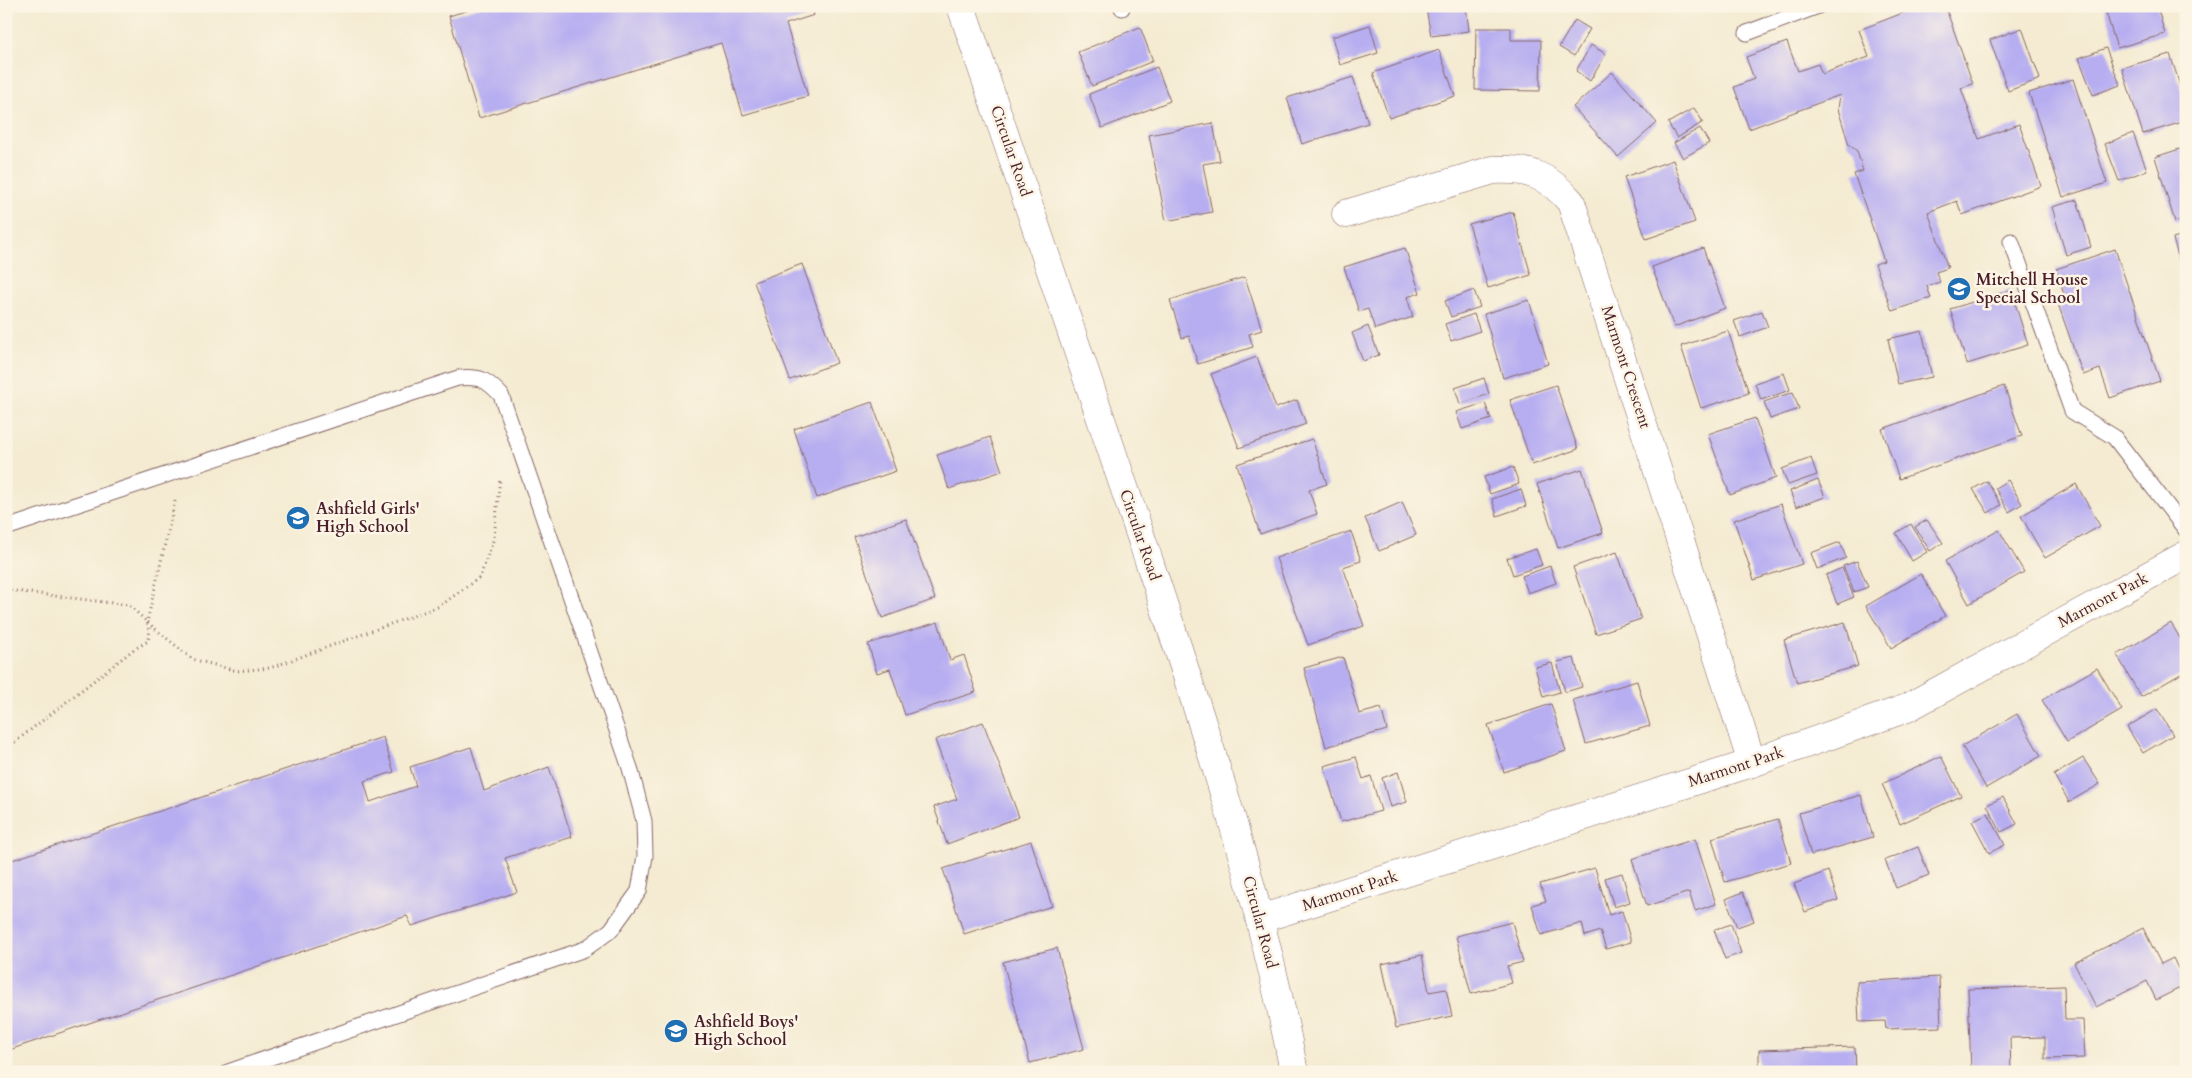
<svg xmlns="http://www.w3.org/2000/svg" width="2192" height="1078" font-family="Cardo,serif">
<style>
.building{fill:#b7aef1}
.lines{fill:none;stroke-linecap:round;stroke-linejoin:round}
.lane-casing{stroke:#866665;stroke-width:17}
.street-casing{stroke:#866665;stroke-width:29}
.path{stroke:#866665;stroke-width:3;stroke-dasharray:1 4;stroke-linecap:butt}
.lane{stroke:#fff;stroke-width:15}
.street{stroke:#fff;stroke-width:28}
.labels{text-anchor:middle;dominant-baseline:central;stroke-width:5;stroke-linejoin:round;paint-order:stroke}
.street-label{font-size:16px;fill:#4a1f2b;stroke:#fcf5e5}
.poi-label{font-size:16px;font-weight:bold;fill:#4a1f2b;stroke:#fcf5e5;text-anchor:start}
</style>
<rect width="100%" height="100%" fill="#fcf5e5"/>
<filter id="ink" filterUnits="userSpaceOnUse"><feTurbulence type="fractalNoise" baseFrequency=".02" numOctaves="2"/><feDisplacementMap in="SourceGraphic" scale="10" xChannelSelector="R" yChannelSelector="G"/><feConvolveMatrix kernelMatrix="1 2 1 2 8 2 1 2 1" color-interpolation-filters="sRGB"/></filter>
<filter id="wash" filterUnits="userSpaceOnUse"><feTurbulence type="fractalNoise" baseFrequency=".0096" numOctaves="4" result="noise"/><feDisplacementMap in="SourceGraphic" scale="20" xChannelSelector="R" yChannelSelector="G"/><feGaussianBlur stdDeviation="1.12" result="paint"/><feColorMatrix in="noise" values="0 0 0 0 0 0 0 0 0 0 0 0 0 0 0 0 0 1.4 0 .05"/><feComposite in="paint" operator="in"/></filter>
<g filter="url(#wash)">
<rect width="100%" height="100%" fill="#f4ebd2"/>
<g id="blocks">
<g class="building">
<path d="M482,6H812L814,15L786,24L808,96L743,115L721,43L479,118L449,16Z"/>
<path d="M1438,6H1466L1469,31L1431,36L1426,8Z"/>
<path d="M1910,6H1945L1973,84L1961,88L1979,139L2019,124L2041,186L1962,215L1957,201L1928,212L1948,268L1936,272L1940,282L1927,286L1931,298L1892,311L1875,264L1884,261L1854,174L1863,171L1857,151L1849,145L1838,109L1840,95L1749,129L1734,87L1754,79L1746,57L1787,42L1798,71L1818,64L1822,74L1869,57L1859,30L1908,11Z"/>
<path d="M2104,6H2157L2165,34L2117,48Z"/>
<path d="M1575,20L1590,29L1574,56L1559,47Z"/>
<path d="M1370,25L1378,53L1340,65L1332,37Z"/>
<path d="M1140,27L1153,61L1092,86L1078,52Z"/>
<path d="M1476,28H1511V40H1541L1540,91L1475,90Z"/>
<path d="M2022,28L2040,79L2008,91L1990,40Z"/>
<path d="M1591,45L1606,54L1590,81L1576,71Z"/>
<path d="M2106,48L2120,85L2093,95L2079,58Z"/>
<path d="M1439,50L1455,96L1389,118L1373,73Z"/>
<path d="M2170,54L2186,104V121L2143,134L2122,68Z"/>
<path d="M1157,67L1170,101L1102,128L1089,94Z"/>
<path d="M1612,72L1657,123L1618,157L1573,107Z"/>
<path d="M1353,77L1368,123L1302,144L1287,98Z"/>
<path d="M2073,79L2107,183L2063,197L2029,93Z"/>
<path d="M1694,108L1703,122L1677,138L1668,123Z"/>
<path d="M1213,123L1220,161L1203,164L1212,212L1166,221L1149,135Z"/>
<path d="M1700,128L1709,143L1683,158L1674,143Z"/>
<path d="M2133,133L2147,170L2119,181L2105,144Z"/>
<path d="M2186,147V219L2175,222L2155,157Z"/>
<path d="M1673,160L1695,222L1646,239L1624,177Z"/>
<path d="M2077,200L2091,247L2066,255L2052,207Z"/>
<path d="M1513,212L1531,275L1488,288L1469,224Z"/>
<path d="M2186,235V280H2185L2173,239Z"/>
<path d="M1405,248L1420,293L1407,297L1413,317L1375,329L1368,309L1359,312L1344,267Z"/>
<path d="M1703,248L1725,308L1674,327L1652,267Z"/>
<path d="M2115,249L2160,381L2110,398L2100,369L2083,375L2057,301L2065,298L2056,269Z"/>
<path d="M802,264L837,363L790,380L754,282Z"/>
<path d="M1245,277L1262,330L1249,334L1253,347L1198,364L1189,336L1182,338L1170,300Z"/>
<path d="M1474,290L1480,307L1451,317L1445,301Z"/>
<path d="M2011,290L2028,345L1967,364L1950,309Z"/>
<path d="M1529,300L1548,364L1503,378L1484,314Z"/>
<path d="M1762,311L1768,327L1740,337L1734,321Z"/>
<path d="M1474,314L1480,331L1451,341L1445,324Z"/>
<path d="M1368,326L1379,355L1363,361L1352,333Z"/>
<path d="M1728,331L1749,393L1701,408L1681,346Z"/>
<path d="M1922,331L1932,377L1898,384L1888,339Z"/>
<path d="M1257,357L1276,408L1297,400L1306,424L1239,448L1211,374Z"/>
<path d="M1784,373L1790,390L1761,400L1755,383Z"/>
<path d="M1484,378L1489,394L1460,404L1455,388Z"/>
<path d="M1556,385L1578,449L1532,465L1510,400Z"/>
<path d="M2004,386L2022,436L1899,479L1882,429Z"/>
<path d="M1793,392L1799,409L1770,419L1764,402Z"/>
<path d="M872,402L896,471L817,498L794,429Z"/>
<path d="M1485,403L1491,419L1462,429L1456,412Z"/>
<path d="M1755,418L1776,478L1730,495L1708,434Z"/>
<path d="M990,437L1002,471L949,489L937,455Z"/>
<path d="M1312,439L1327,484L1309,490L1317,514L1260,534L1237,464Z"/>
<path d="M1811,458L1817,475L1788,485L1782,469Z"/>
<path d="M1513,467L1519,484L1490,494L1484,477Z"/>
<path d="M1582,469L1603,533L1558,548L1537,484Z"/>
<path d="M1818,480L1825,497L1796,507L1790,491Z"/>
<path d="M2008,480L2022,504L2009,512L1995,488Z"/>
<path d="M1987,481L2001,505L1988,513L1973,489Z"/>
<path d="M2076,484L2100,526L2045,558L2021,516Z"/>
<path d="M1521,489L1526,506L1497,516L1492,499Z"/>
<path d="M1402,502L1416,535L1379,551L1365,518Z"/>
<path d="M1781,504L1802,564L1754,580L1734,520Z"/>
<path d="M906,519L935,599L882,618L854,537Z"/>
<path d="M1927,520L1943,543L1930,551L1915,527Z"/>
<path d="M1911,524L1927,552L1912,561L1896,533Z"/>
<path d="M1999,530L2024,572L1969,604L1945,561Z"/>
<path d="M1351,531L1361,561L1343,567L1364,626L1308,645L1276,558Z"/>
<path d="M1840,542L1846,558L1817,569L1811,553Z"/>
<path d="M1536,549L1542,565L1513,575L1507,558Z"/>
<path d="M1617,552L1641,619L1596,634L1573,567Z"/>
<path d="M1857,561L1868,587L1854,592L1843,566Z"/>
<path d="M1550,566L1556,583L1528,593L1522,576Z"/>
<path d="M1842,568L1854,597L1837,604L1826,575Z"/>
<path d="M1921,574L1945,616L1891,648L1866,606Z"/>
<path d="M938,622L950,660L964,655L976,692L905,715L890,669L877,673L868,644Z"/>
<path d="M1845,622L1858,666L1797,683L1784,640Z"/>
<path d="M2171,623L2186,648V671L2141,697L2117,655Z"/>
<path d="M1343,657L1359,714L1381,708L1387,730L1326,747L1304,668Z"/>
<path d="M1574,658L1582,687L1565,692L1557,662Z"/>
<path d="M1552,663L1560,692L1543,697L1535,667Z"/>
<path d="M2097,668L2122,710L2067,742L2042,700Z"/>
<path d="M1637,681L1650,726L1586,744L1573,700Z"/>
<path d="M1551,704L1566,751L1504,772L1488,725Z"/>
<path d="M2157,709L2173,735L2143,753L2127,727Z"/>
<path d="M2017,714L2041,756L1986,788L1962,746Z"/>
<path d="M983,722L1019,817L947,844L934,807L957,799L935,740Z"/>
<path d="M383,737L394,772L364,781L370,802L416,786L410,767L471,747L484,791L549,767L572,837L505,858L517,892L412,926L407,916L6,1051V862Z"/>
<path d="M1941,756L1961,796L1900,824L1882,784Z"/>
<path d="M1356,757L1363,779L1371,776L1381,811L1341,822L1324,766Z"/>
<path d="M2083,758L2100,784L2069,802L2054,775Z"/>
<path d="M1398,772L1407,802L1390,807L1382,778Z"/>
<path d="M1861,795L1873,837L1811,855L1799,813Z"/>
<path d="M2003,797L2017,824L2001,832L1987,805Z"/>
<path d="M1988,813L2005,845L1989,853L1972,821Z"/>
<path d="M1778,819L1791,863L1725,882L1712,838Z"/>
<path d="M1695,839L1716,904L1695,911L1689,892L1647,906L1632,859Z"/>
<path d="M1031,841L1052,906L964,934L943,869Z"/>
<path d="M1918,847L1929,875L1896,888L1885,860Z"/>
<path d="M1595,868L1609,915L1622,911L1631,942L1606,949L1600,931L1585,936L1582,923L1541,935L1532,905L1546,901L1540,884Z"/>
<path d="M1828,871L1838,900L1805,912L1794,884Z"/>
<path d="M1622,873L1630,902L1614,907L1605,878Z"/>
<path d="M1743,892L1754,921L1737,927L1726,899Z"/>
<path d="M1512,922L1523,962L1507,966L1512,983L1471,994L1456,936Z"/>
<path d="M1731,924L1741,953L1725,959L1714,930Z"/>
<path d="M2143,928L2161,964L2173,958L2186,985L2156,1000L2147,981L2096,1007L2074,963Z"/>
<path d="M1057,948L1084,1049L1030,1063L1003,962Z"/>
<path d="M1422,955L1429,992L1446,989L1452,1016L1396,1028L1382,964Z"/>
<path d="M1939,977L1941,1027L1886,1029L1885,1021L1859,1022L1857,982Z"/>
<path d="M2064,986L2065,1020H2083L2085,1058L2045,1059V1037L2010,1038L2011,1072H1971L1968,989Z"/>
<path d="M1855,1047L1856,1072H1759V1050Z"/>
</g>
</g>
</g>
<g filter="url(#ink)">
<use href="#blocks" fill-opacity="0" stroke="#866665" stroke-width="1"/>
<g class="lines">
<g class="lane-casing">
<g id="lane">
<path d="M1121,6L1122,8"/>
<path d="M1747,33L1818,6"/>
<path d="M2011,241L2072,411L2114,437L2186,530"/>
<path d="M6,528L458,378C480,376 486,379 501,395L630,768L644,821L645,856L639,891L611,930L585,949L228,1072"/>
</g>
</g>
<g class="street-casing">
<g id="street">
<path d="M961,6C1023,185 1083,364 1143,543C1201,717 1260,891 1294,1072"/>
<path d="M1346,214L1493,170C1528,168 1548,175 1571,202L1752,763"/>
<path d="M1260,919L1752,763L1907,708L2186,555"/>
</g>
</g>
<g class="path">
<path d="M175,501L147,622L192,659L237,671L270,668L440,606L480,577L494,538L500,478"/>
<path d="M6,590L129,605L147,622L150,630L148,641L133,650L6,749"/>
</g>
<use href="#lane" class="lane"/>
<use href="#street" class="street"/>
</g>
</g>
<defs>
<g id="school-disc" transform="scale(1.25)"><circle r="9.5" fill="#1f6fb2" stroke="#fcf5e5"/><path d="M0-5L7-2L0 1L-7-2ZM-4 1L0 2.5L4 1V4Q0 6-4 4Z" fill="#fff"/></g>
</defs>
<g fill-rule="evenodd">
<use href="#school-disc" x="1959" y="289"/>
<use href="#school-disc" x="298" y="518"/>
<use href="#school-disc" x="676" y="1031"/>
</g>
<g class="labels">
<g class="street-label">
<text transform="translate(1011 151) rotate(71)">Circular Road</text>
<text transform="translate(1626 367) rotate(72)">Marmont Crescent</text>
<text transform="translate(1140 535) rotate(71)">Circular Road</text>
<text transform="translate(2103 600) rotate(-28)">Marmont Park</text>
<text transform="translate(1736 767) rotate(-18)">Marmont Park</text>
<text transform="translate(1350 891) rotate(-18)">Marmont Park</text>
<text transform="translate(1260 922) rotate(75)">Circular Road</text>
</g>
<g class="poi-label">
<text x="1976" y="280">Mitchell House<tspan x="1976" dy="18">Special School</tspan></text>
<text x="316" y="509">Ashfield Girls'<tspan x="316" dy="18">High School</tspan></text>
<text x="694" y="1022">Ashfield Boys'<tspan x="694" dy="18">High School</tspan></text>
</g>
</g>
<rect width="2192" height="1078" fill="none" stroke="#fcf5e5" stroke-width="25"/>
</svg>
